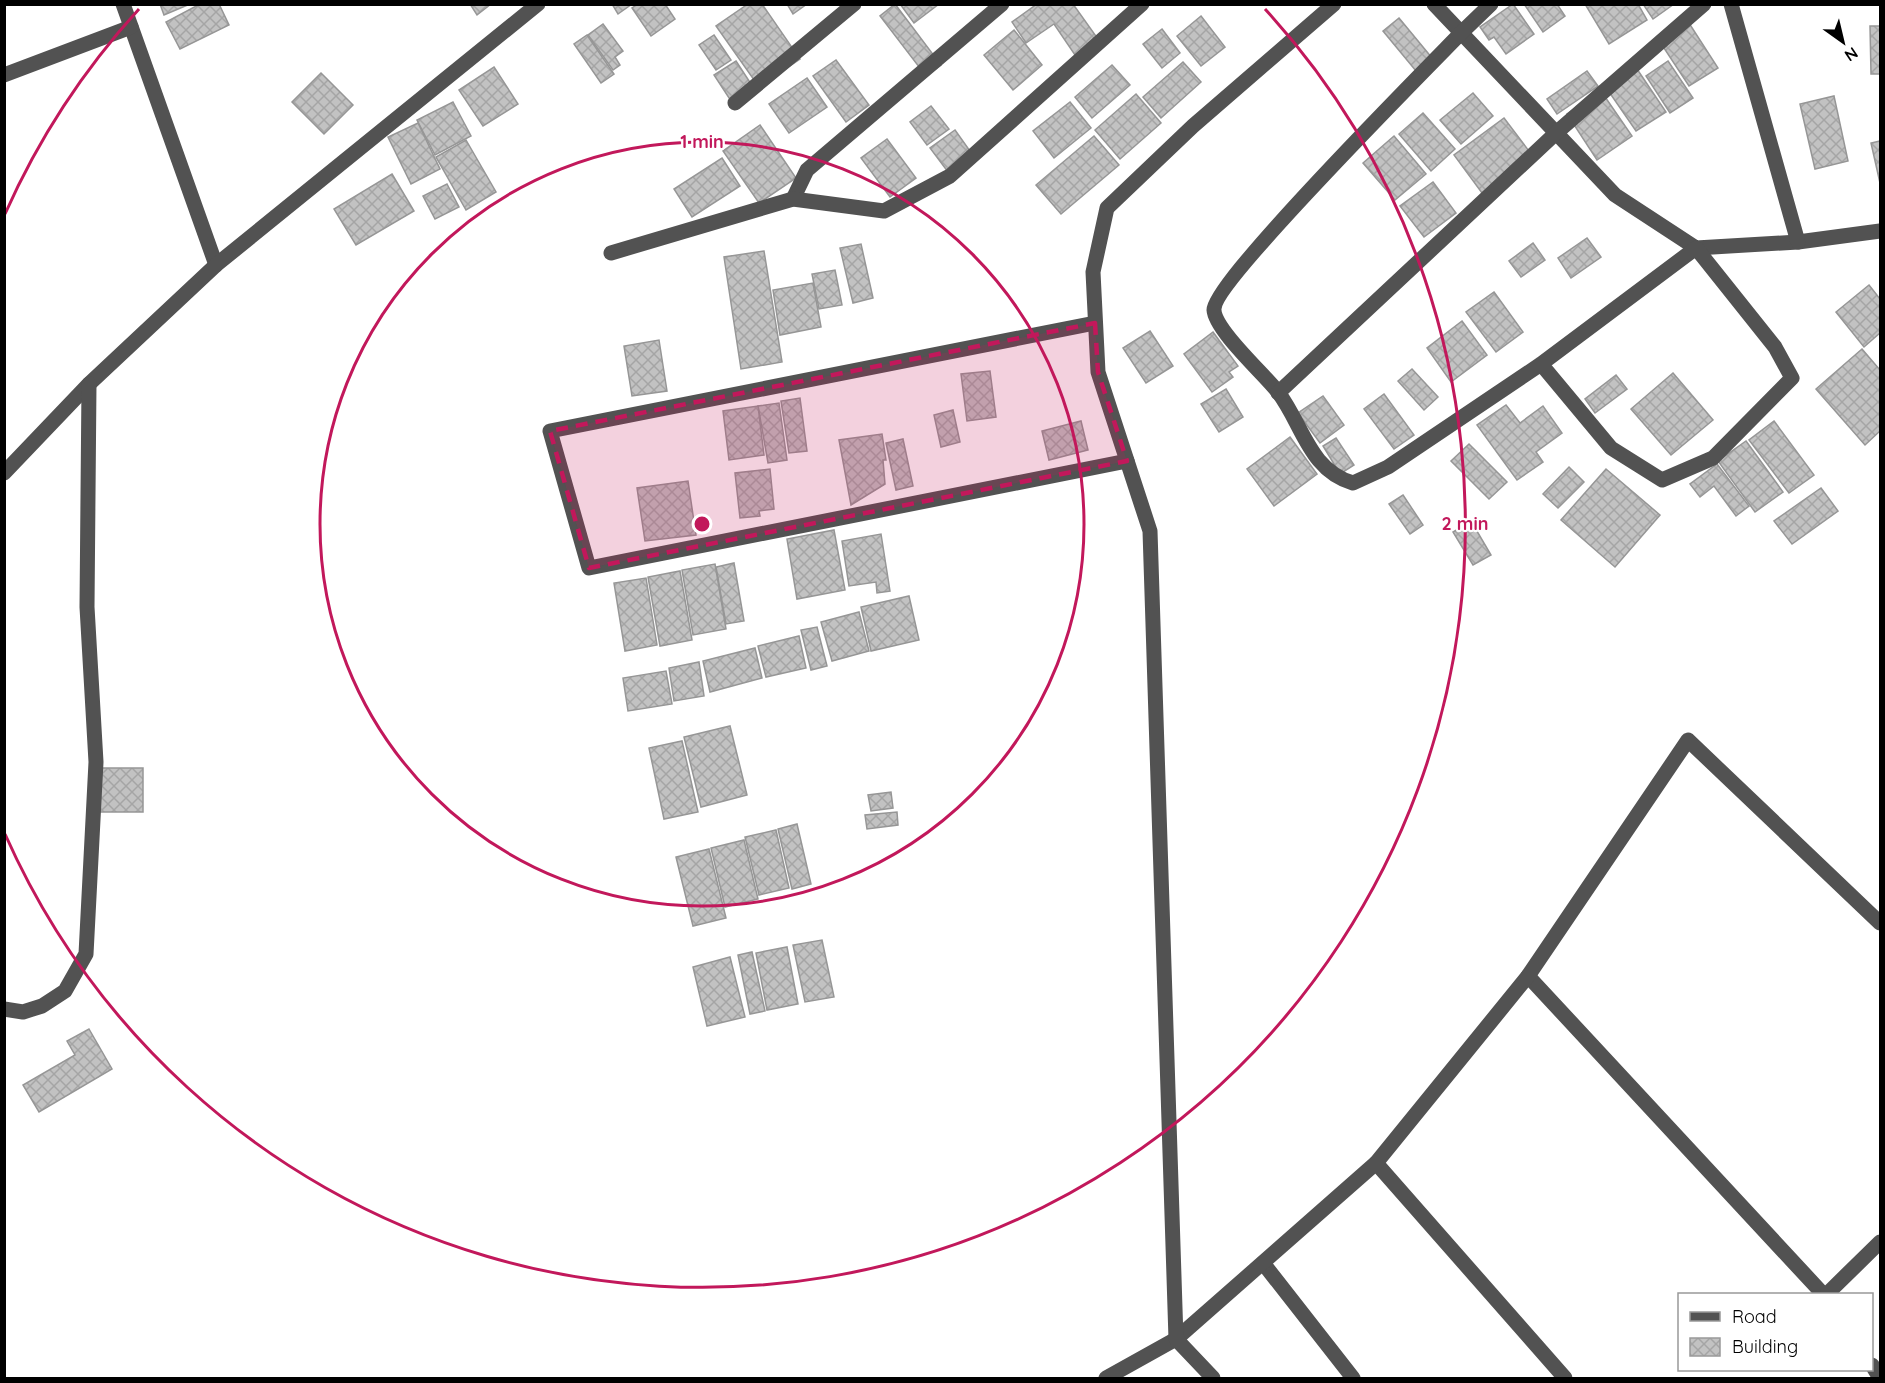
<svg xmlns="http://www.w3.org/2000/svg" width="1885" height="1383" font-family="Quicksand,sans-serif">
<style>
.building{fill:url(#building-cross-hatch);stroke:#969696;stroke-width:1.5}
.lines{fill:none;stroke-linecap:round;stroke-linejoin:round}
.minor{stroke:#525252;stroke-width:15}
.marked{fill:#c2185b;fill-opacity:0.2;stroke:#c2185b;stroke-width:4.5;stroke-dasharray:12 8;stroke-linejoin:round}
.ring{fill:none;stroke:#c2185b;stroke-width:3}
.centre{fill:#c2185b;stroke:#fff;stroke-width:3}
.ring-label{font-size:18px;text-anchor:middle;font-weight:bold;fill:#c2185b;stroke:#fff;stroke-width:4.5;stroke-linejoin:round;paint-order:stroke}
</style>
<defs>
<pattern id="building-cross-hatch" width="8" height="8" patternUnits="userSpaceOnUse" patternTransform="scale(1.5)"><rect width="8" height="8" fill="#c2c2c2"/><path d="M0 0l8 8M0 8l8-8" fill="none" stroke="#a5a5a5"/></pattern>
</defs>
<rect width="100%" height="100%" fill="#fff"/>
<g class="building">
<path d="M160,4H190L164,15Z"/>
<path d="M200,4H219L229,25L180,49L166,22Z"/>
<path d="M470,4H491L477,15Z"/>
<path d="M612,4H632L618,14Z"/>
<path d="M638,4H665L675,19L651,36L632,8Z"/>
<path d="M748,4H762L800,59L759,87L716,26Z"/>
<path d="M787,4H807L793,14Z"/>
<path d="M895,4L941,65L926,76L880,16Z"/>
<path d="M900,4H939L914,23Z"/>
<path d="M1037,4H1073L1098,39L1075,55L1054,24L1026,43L1012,22Z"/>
<path d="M1513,4L1534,34L1506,54L1494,37L1489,40L1480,27Z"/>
<path d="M1524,4H1557L1565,16L1543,32Z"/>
<path d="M1585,4H1638L1647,20L1609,44Z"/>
<path d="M1643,4H1674L1653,19Z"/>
<path d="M1201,16L1225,47L1201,66L1177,36Z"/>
<path d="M1399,18L1437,64L1421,77L1383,31Z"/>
<path d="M1687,20L1718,68L1689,86L1658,39Z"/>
<path d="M603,24L623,51L615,57L620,65L613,70L588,35Z"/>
<path d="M1870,26H1880V74H1871Z"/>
<path d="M1162,29L1180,53L1162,68L1143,44Z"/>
<path d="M1014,30L1042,65L1013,90L984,55Z"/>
<path d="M587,35L614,74L601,83L574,44Z"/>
<path d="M714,35L731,60L716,70L699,45Z"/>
<path d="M836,60L869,105L846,122L813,76Z"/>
<path d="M736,61L755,90L733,104L714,75Z"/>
<path d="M1668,61L1693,98L1670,113L1646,76Z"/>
<path d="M1183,62L1201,82L1161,118L1143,97Z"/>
<path d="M1112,65L1130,85L1092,118L1075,97Z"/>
<path d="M494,67L518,104L483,126L459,90Z"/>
<path d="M1637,69L1666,112L1636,131L1607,89Z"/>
<path d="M1587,71L1598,86L1557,114L1547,99Z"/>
<path d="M321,73L353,105L324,134L292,102Z"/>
<path d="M807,78L827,107L789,133L769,104Z"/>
<path d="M1601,91L1632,136L1597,160L1567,114Z"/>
<path d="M1473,93L1493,116L1461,144L1440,120Z"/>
<path d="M1136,94L1161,123L1120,159L1095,130Z"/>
<path d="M1834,96L1848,161L1815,169L1800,104Z"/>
<path d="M453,102L471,136L435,155L417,120Z"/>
<path d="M1070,102L1091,128L1054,158L1033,131Z"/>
<path d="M931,106L949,129L927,145L910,122Z"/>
<path d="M1423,113L1455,149L1431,171L1399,134Z"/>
<path d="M1504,118L1532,155L1482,193L1454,155Z"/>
<path d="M418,123L440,169L411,184L388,137Z"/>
<path d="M760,125L796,178L759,203L723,151Z"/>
<path d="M955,130L975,158L951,176L930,148Z"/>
<path d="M1094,136L1119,165L1061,214L1036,185Z"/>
<path d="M1394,136L1426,174L1395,200L1363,163Z"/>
<path d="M887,139L916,178L890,197L861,158Z"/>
<path d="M466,140L496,192L466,210L436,157Z"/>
<path d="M1880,141V183L1871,143Z"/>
<path d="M722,158L740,186L692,217L674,189Z"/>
<path d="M392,174L414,211L356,245L334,209Z"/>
<path d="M1433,182L1456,213L1424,237L1400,206Z"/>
<path d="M447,184L459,207L435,219L423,196Z"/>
<path d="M1587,238L1601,257L1571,278L1558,258Z"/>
<path d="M1533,243L1545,260L1521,277L1509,261Z"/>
<path d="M861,244L873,298L853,303L840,248Z"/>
<path d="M764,251L782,362L741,369L724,257Z"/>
<path d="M835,270L842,305L819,309L812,274Z"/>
<path d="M813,283L821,327L780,335L773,290Z"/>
<path d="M1869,285L1880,299V333L1864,347L1836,312Z"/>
<path d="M1494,292L1523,332L1496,352L1466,312Z"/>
<path d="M1462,321L1487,355L1451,382L1427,348Z"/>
<path d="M1150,331L1173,366L1146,383L1123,348Z"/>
<path d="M1213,332L1238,366L1229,372L1233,377L1212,392L1184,354Z"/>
<path d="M659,340L667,391L632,396L624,346Z"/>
<path d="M1862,349L1880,370V431L1865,445L1816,389Z"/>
<path d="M1412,369L1438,397L1424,410L1398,381Z"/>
<path d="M990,371L996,417L967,421L961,374Z"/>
<path d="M1673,373L1713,420L1671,455L1631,409Z"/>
<path d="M1616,375L1627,389L1595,413L1585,399Z"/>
<path d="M1226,389L1243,417L1219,432L1201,404Z"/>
<path d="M1384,394L1414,435L1394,449L1364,409Z"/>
<path d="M1323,396L1344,425L1320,443L1298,413Z"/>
<path d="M800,398L807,451L789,453L781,401Z"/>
<path d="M779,403L787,460L768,463L758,406Z"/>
<path d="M1506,405L1520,423L1543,406L1562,433L1536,452L1543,462L1517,480L1477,425Z"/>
<path d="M758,406L764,455L729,460L723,411Z"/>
<path d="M953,410L960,442L941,447L934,415Z"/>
<path d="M1081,421L1088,450L1049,460L1042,431Z"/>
<path d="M1774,421L1814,475L1789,493L1749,440Z"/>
<path d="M882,434L886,460H883L885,484L851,505L839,440Z"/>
<path d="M1290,437L1317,474L1274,506L1247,469Z"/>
<path d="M1336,438L1354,465L1340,474L1323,446Z"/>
<path d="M903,439L913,486L896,490L886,443Z"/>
<path d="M1746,441L1783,492L1755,512L1718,461Z"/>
<path d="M1469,444L1507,482L1489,499L1451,461Z"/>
<path d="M1717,464L1749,506L1736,516L1714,486L1700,497L1690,484Z"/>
<path d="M1569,467L1584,482L1558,508L1543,494Z"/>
<path d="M770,469L774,509L759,511L760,516L740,518L735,473Z"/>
<path d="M1606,469L1660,515L1615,567L1561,520Z"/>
<path d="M688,481L696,535L645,541L637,488Z"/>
<path d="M1821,488L1838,511L1792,544L1774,521Z"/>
<path d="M1403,495L1423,525L1410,534L1389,504Z"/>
<path d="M1471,521L1491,555L1473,565L1453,532Z"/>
<path d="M834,530L845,590L797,599L787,539Z"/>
<path d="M881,534L890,591L877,593L876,582L849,586L842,541Z"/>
<path d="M734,563L744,621L726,624L716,567Z"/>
<path d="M715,564L726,629L693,635L682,570Z"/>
<path d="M680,571L692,640L660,646L648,577Z"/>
<path d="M646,578L657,645L625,651L614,583Z"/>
<path d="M909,596L919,640L871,651L861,607Z"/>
<path d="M859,612L869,651L832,661L821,622Z"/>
<path d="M817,627L827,666L811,670L801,630Z"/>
<path d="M799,636L806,668L766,677L758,646Z"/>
<path d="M755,648L762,678L710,692L703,661Z"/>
<path d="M699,662L704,696L674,701L669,668Z"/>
<path d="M666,671L672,704L628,711L623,678Z"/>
<path d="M730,726L747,795L701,807L684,737Z"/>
<path d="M682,741L698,812L664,819L649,748Z"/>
<rect x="91" y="768" width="52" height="44"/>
<path d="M891,792L893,808L871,811L868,795Z"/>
<path d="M897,812L898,825L867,829L865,815Z"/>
<path d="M797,824L811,884L792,889L778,829Z"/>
<path d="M776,830L789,888L759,895L745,837Z"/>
<path d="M744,840L758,899L725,907L711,848Z"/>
<path d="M709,849L726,918L693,926L676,857Z"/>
<path d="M822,940L834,997L805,1002L793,945Z"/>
<path d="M787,947L798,1004L767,1010L756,953Z"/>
<path d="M752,952L765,1011L750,1014L738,955Z"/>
<path d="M730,957L745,1017L707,1026L693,967Z"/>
<path d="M89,1029L112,1069L39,1112L23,1085L75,1055L67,1041Z"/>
</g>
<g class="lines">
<g class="minor">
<path d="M123,4L216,265"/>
<path d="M1434,4L1615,195L1696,248L1798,242L1880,231"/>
<path d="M1491,4L1461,33C1428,67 1212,284 1214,310C1215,330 1264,374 1278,392C1303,425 1309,470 1353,483L1388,467L1541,364L1696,248L1775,347L1792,378L1713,458L1662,480L1611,448L1541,364"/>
<path d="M1731,4L1798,242"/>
<path d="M4,75L131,27"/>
<path d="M735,103L854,4"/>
<path d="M793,199L807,170L1002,4"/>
<path d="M611,253L793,199L884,211L950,176L1142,4"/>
<path d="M1095,323L550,431L589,568L1127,461"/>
<path d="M1278,393L1556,133L1704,4"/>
<path d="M4,473L89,384L216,265L538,4"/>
<path d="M1528,976L1823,1294"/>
<path d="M4,1009L23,1012L42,1006L65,991L86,954L96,762L87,607L89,384"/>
<path d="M1376,1163L1565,1378"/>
<path d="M1263,1263L1353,1378"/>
<path d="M1827,1294L1880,1242"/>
<path d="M1872,1365L1880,1378"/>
<path d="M1106,1378L1176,1339L1376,1163L1528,976L1688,740L1880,923"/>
<path d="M1213,1378L1176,1339L1150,531L1098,372L1093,272L1107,208L1193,126L1334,4"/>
</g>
</g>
<path class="marked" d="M1095,323L1098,372L1127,461L589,568L550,431Z"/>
<g class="ring">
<circle cx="702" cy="524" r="382"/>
<path d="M5 214A763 763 0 0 1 139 9M1265 9A763 763 0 1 1 5 834"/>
</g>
<circle cx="702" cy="524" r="9" class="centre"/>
<g class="ring-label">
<text x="702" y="148">1 min</text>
<text x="1465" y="530">2 min</text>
</g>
<rect width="1885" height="1383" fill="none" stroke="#000000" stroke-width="12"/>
<rect x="1678" y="1293" width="195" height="78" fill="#ffffff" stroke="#999999" stroke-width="1.5"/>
<rect x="1690" y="1312" width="30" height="9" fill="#525252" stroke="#999999" stroke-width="1.5"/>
<text x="1732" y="1323" font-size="18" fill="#000000">Road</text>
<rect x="1690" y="1338" width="30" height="18" fill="url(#building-cross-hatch)" stroke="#999999" stroke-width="1.5"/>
<text x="1732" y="1353" font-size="18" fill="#000000">Building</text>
<g transform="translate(1843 42) rotate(146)" stroke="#ffffff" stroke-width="4.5" paint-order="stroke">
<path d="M0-4.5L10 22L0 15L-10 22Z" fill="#000000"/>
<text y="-9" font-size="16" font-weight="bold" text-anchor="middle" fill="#000000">N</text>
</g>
</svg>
